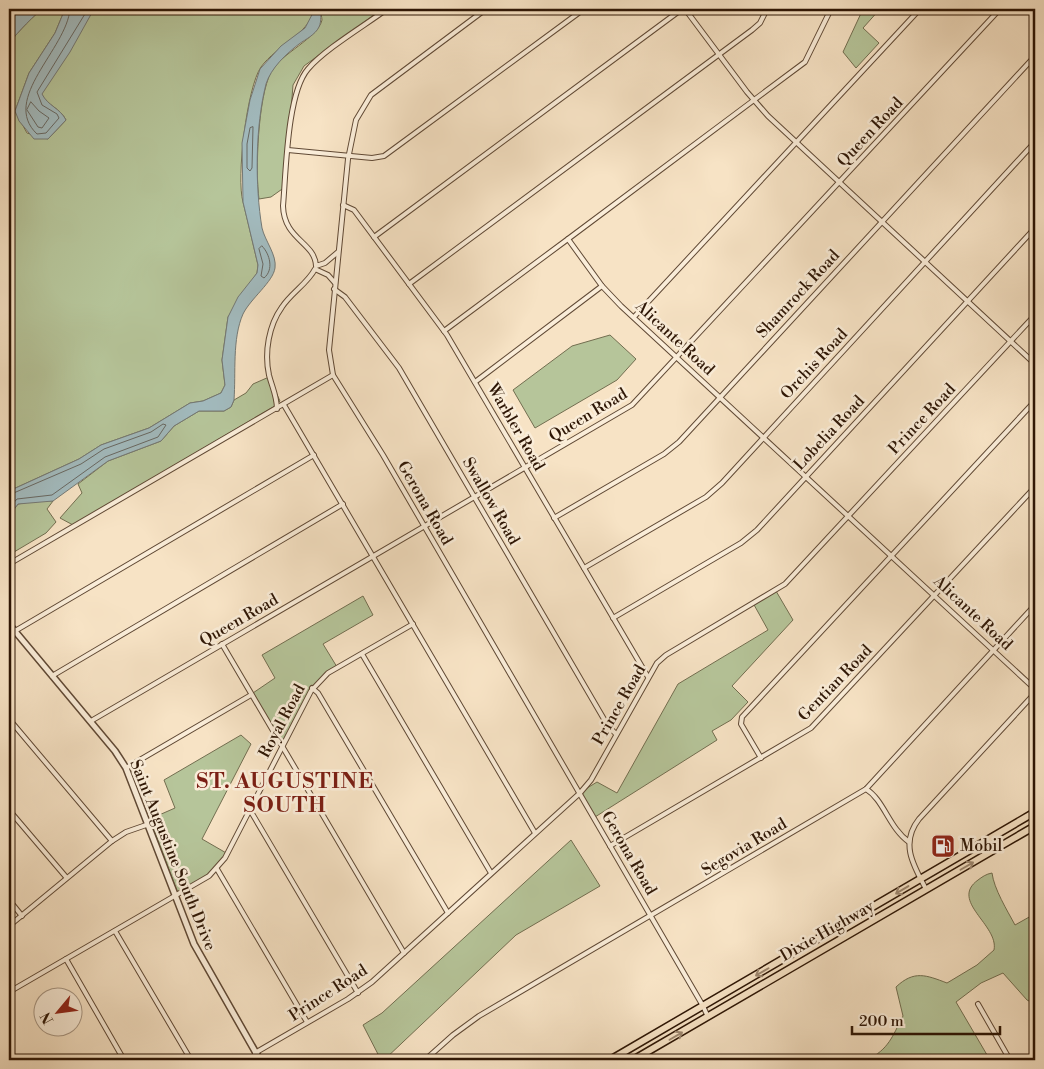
<svg xmlns="http://www.w3.org/2000/svg" width="1044" height="1069" font-family="'Libre Bodoni',serif">
<style>
.green{fill:#b6c59a;stroke:#726e50}
.water{fill:#a2bbbf;stroke:#747975}
.lines{fill:none;stroke-linecap:round;stroke-linejoin:round}
.shore{stroke:#686862;stroke-width:1}
.minor-casing{stroke:#604935;stroke-width:6}
.tertiary-casing{stroke:#604935;stroke-width:8}
.primary-casing{stroke:#2e1605;stroke-width:9}
.minor{stroke:#faedd9;stroke-width:4}
.tertiary{stroke:#faedd9;stroke-width:5}
.primary{stroke:#f7e3c5;stroke-width:6}
.oneway{stroke:#9d876f}
.labels{text-anchor:middle;dominant-baseline:central;stroke-width:5;stroke-linejoin:round;paint-order:stroke}
.street-label{font-size:16px;fill:#2e1605;stroke:#faedd9}
.poi-label{font-size:16px;fill:#2e1605;stroke:#faedd9;text-anchor:start}
.district-label{font-size:21px;font-weight:bold;letter-spacing:1px;fill:#7a1f14;stroke:#faedd9}
</style>
<rect width="100%" height="100%" fill="#f7e3c5"/>
<filter id="stains"><feTurbulence type="fractalNoise" baseFrequency=".004" numOctaves="4"/><feColorMatrix values="0 0 0 0 .2 0 0 0 0 .09 0 0 0 0 .02 0 0 0 .5 -.17"/></filter>
<radialGradient id="worn" r=".72"><stop offset=".6" stop-color="#630" stop-opacity="0"/><stop offset="1" stop-color="#630" stop-opacity=".3"/></radialGradient>
<g class="green">
<path d="M43,9H65L55,33L29,73L15,111L27,133L48,139L66,120C60,108 48,106 41,94L94,9H315C307,36 277,45 261,67C247,87 236,178 243,202C248,222 253,244 258,265L257,273L228,317L222,360L225,385L221,393L203,401L190,403L149,428L101,445L79,459L9,491V55C12,51 10,45 12,40C15,35 37,12 43,9Z"/>
<path d="M321,9H382L304,66L293,85L285,187L271,197L259,199C255,171 258,97 271,72C280,54 318,38 322,20C322,17 320,12 321,9Z"/>
<path d="M863,9H880L863,28L879,43L856,68L843,52Z"/>
<path d="M610,335L636,359L617,380L535,428L513,390L572,346Z"/>
<path d="M269,377L280,401L275,406L73,525L60,518L82,493L78,484L108,461L161,441L174,426L199,411H224L231,407L234,400L246,393L253,384Z"/>
<path d="M41,500L53,501L47,509L56,522L46,533L9,555V516L18,504Z"/>
<path d="M776,591L793,620L732,686L748,702L731,720L712,731L717,740L595,817L579,793L597,782L617,793L678,684L768,630L753,603Z"/>
<path d="M363,596L373,615L323,644L337,667L320,678L314,688L282,747L250,695L275,678L262,655Z"/>
<path d="M241,735L251,744L202,839L228,854L217,870L178,894L150,819L175,808L164,780Z"/>
<path d="M571,840L600,886L516,935L384,1060H381L363,1025L382,1013Z"/>
<path d="M992,873C994,889 1007,910 1015,925L1031,916L1035,911V1004L1027,1000L1003,973L981,983L956,1002L990,1060H867C889,1049 892,1037 903,1016L896,987C914,970 926,975 947,983L977,965L994,950C999,925 949,901 978,880C982,877 986,874 992,873Z"/>
</g>
<g class="water">
<path d="M9,9H43C37,12 15,35 12,40C10,45 12,51 9,55Z"/>
<path d="M65,9H94L70,52L42,94C48,106 60,108 66,120L48,139H34L19,121L15,111L29,73L55,33Z"/>
<path d="M315,9H321C320,15 322,20 319,27C315,35 306,39 299,44C286,54 271,68 266,84C255,127 255,186 262,228C265,241 277,255 275,268C273,282 251,298 243,314C232,339 236,373 234,400L231,407L224,411H199L174,426L161,441L108,461L53,501L18,504L9,516V531V491L79,459L101,445L149,428L190,403L203,401L221,393L225,385L222,360L228,317L238,297L257,273L258,265L243,202L242,143L250,100L260,69L281,46L305,28Z"/>
</g>
<g class="lines">
<g class="shore">
<path d="M70,9C67,49 0,99 37,134L46,133L59,118L57,114L42,105L37,92L88,9"/>
<path d="M31,102L39,111L49,118L42,128L38,127L27,110Z"/>
<path d="M253,127L252,168L250,171L247,168V144L250,128Z"/>
<path d="M262,246C270,254 274,270 264,278L261,276L263,264L259,249Z"/>
<path d="M9,495L81,464L104,449L151,432L163,424L166,425L158,437L105,457L52,495L17,499L9,508"/>
</g>
<g class="minor-casing">
<g id="minor">
<path d="M486,9L371,95L356,120L348,159L329,350L333,375L383,455L703,1006L708,1017"/>
<path d="M685,9L747,92L768,116L1035,364"/>
<path d="M831,9L805,62L568,239L602,286L621,306L1035,689"/>
<path d="M288,150L372,158L384,156L584,9"/>
<path d="M343,205L354,210L447,335L648,677"/>
<path d="M374,237L682,9"/>
<path d="M338,252L325,263L316,266C315,242 284,240 283,206C286,173 287,93 308,69C325,49 364,26 387,9"/>
<path d="M409,284L752,30L760,23L767,9"/>
<path d="M334,289L345,297L399,368L608,726L616,734"/>
<path d="M634,317L920,9"/>
<path d="M444,331L568,239"/>
<path d="M475,382L602,286"/>
<path d="M284,405L535,833"/>
<path d="M277,409C277,396 272,387 269,375C264,352 269,325 282,307C291,293 308,283 315,269L328,275L335,283"/>
<path d="M554,518L664,454L679,442L1035,56"/>
<path d="M9,564L333,375"/>
<path d="M584,568L706,497L722,483L1035,142"/>
<path d="M613,618L741,543L757,530L1035,228"/>
<path d="M15,631L314,455"/>
<path d="M222,644L404,953"/>
<path d="M362,654L491,873"/>
<path d="M52,676L343,504"/>
<path d="M312,688L318,693L448,913"/>
<path d="M9,719L112,841"/>
<path d="M91,721L632,405L1000,9"/>
<path d="M761,758L741,724L742,717L1035,401"/>
<path d="M126,768L251,695"/>
<path d="M866,789C884,800 889,828 909,842"/>
<path d="M9,810L66,877"/>
<path d="M250,810L358,993"/>
<path d="M610,846L811,728L1035,487"/>
<path d="M217,869L307,1022"/>
<path d="M926,889C913,865 900,843 919,819L1035,693"/>
<path d="M9,900L22,916"/>
<path d="M9,926L112,841L126,832L149,824"/>
<path d="M115,931L191,1060"/>
<path d="M66,959L124,1060"/>
<path d="M9,992L209,876L225,858L311,691L328,673L413,624"/>
<path d="M978,1004L1010,1060"/>
<path d="M255,1053L348,999L372,982L580,793L591,780L657,663L666,655L785,584L1035,315"/>
<path d="M425,1060L453,1035L479,1016L866,789L1035,605"/>
</g>
</g>
<g class="tertiary-casing">
<path id="tertiary" d="M9,624L115,751L126,768L194,944L260,1060"/>
</g>
<g class="primary-casing">
<g id="primary">
<path d="M610,1060L1035,812"/>
<path d="M633,1060L1035,826"/>
</g>
</g>
<use href="#minor" class="minor"/>
<use href="#tertiary" class="tertiary"/>
<use href="#primary" class="primary"/>
</g>
<defs><path id="oneway-shaft" d="M-6 0H5M1.5-3L5.5 0L1.5 3" fill="none" stroke-width="1.6" stroke-linecap="round" stroke-linejoin="round" transform="scale(1.25)"/></defs>
<g class="oneway">
<use href="#oneway-shaft" transform="translate(967 866) rotate(-30)"/>
<use href="#oneway-shaft" transform="translate(902 890) rotate(149)"/>
<use href="#oneway-shaft" transform="translate(762 972) rotate(150)"/>
<use href="#oneway-shaft" transform="translate(676 1036) rotate(-30)"/>
</g>
<defs>
<g id="fuel-square" transform="scale(1.25)"><rect x="-9" y="-9" width="18" height="18" rx="4" fill="#8f2418" stroke="#faedd9"/><path d="M-5.5-6h7V0h2V4h1.3V-2.5L3-4.5l.8-.8L6-3V5H2.5V1h-1V6h-7ZM-4.2-4.7v3.2H.2V-4.7Z" fill="#fff"/></g>
</defs>
<g fill-rule="evenodd">
<use href="#fuel-square" x="943" y="846"/>
</g>
<g class="labels">
<g class="street-label">
<text transform="translate(870 132) rotate(-47)">Queen Road</text>
<text transform="translate(798 294) rotate(-47)">Shamrock Road</text>
<text transform="translate(675 338) rotate(43)">Alicante Road</text>
<text transform="translate(814 364) rotate(-47)">Orchis Road</text>
<text transform="translate(588 415) rotate(-31)">Queen Road</text>
<text transform="translate(922 419) rotate(-47)">Prince Road</text>
<text transform="translate(516 427) rotate(60)">Warbler Road</text>
<text transform="translate(829 433) rotate(-47)">Lobelia Road</text>
<text transform="translate(491 501) rotate(60)">Swallow Road</text>
<text transform="translate(425 503) rotate(60)">Gerona Road</text>
<text transform="translate(973 613) rotate(43)">Alicante Road</text>
<text transform="translate(239 620) rotate(-30)">Queen Road</text>
<text transform="translate(835 683) rotate(-46)">Gentian Road</text>
<text transform="translate(619 705) rotate(-60)">Prince Road</text>
<text transform="translate(282 721) rotate(-62)">Royal Road</text>
<text transform="translate(744 847) rotate(-31)">Segovia Road</text>
<text transform="translate(629 853) rotate(60)">Gerona Road</text>
<text transform="translate(173 855) rotate(68)">Saint Augustine South Drive</text>
<text transform="translate(827 931) rotate(-30)">Dixie Highway</text>
<text transform="translate(328 993) rotate(-33)">Prince Road</text>
</g>
<g class="poi-label">
<text x="960" y="846">Mobil</text>
</g>
<g class="district-label">
<text x="285" y="782">ST. AUGUSTINE<tspan x="285" dy="24">SOUTH</tspan></text>
</g>
</g>
<rect width="1044" height="1069" fill="none" stroke="#f7e3c5" stroke-width="30"/>
<rect x="10" y="10" width="1024" height="1049" fill="none" stroke="#2e1605" stroke-width="2.5"/>
<rect x="15" y="15" width="1014" height="1039" fill="none" stroke="#2e1605"/>
<g transform="translate(58 1012) rotate(241)"><circle r="24" fill="#faedd9" stroke="#a89784"/>
<path d="M0-4L9 19L0 12L-9 19Z" fill="#8f2418"/>
<text y="-8" font-size="14" font-weight="bold" text-anchor="middle" fill="#2e1605">N</text>
</g>
<path d="M852 1026v8h148v-8" fill="none" stroke="#2e1605" stroke-width="2.5"/>
<text x="859" y="1026" font-size="15" fill="#2e1605" stroke="#faedd9" stroke-width="4" paint-order="stroke">200 m</text>
<rect width="100%" height="100%" filter="url(#stains)"/>
<rect width="100%" height="100%" fill="url(#worn)"/>
</svg>
